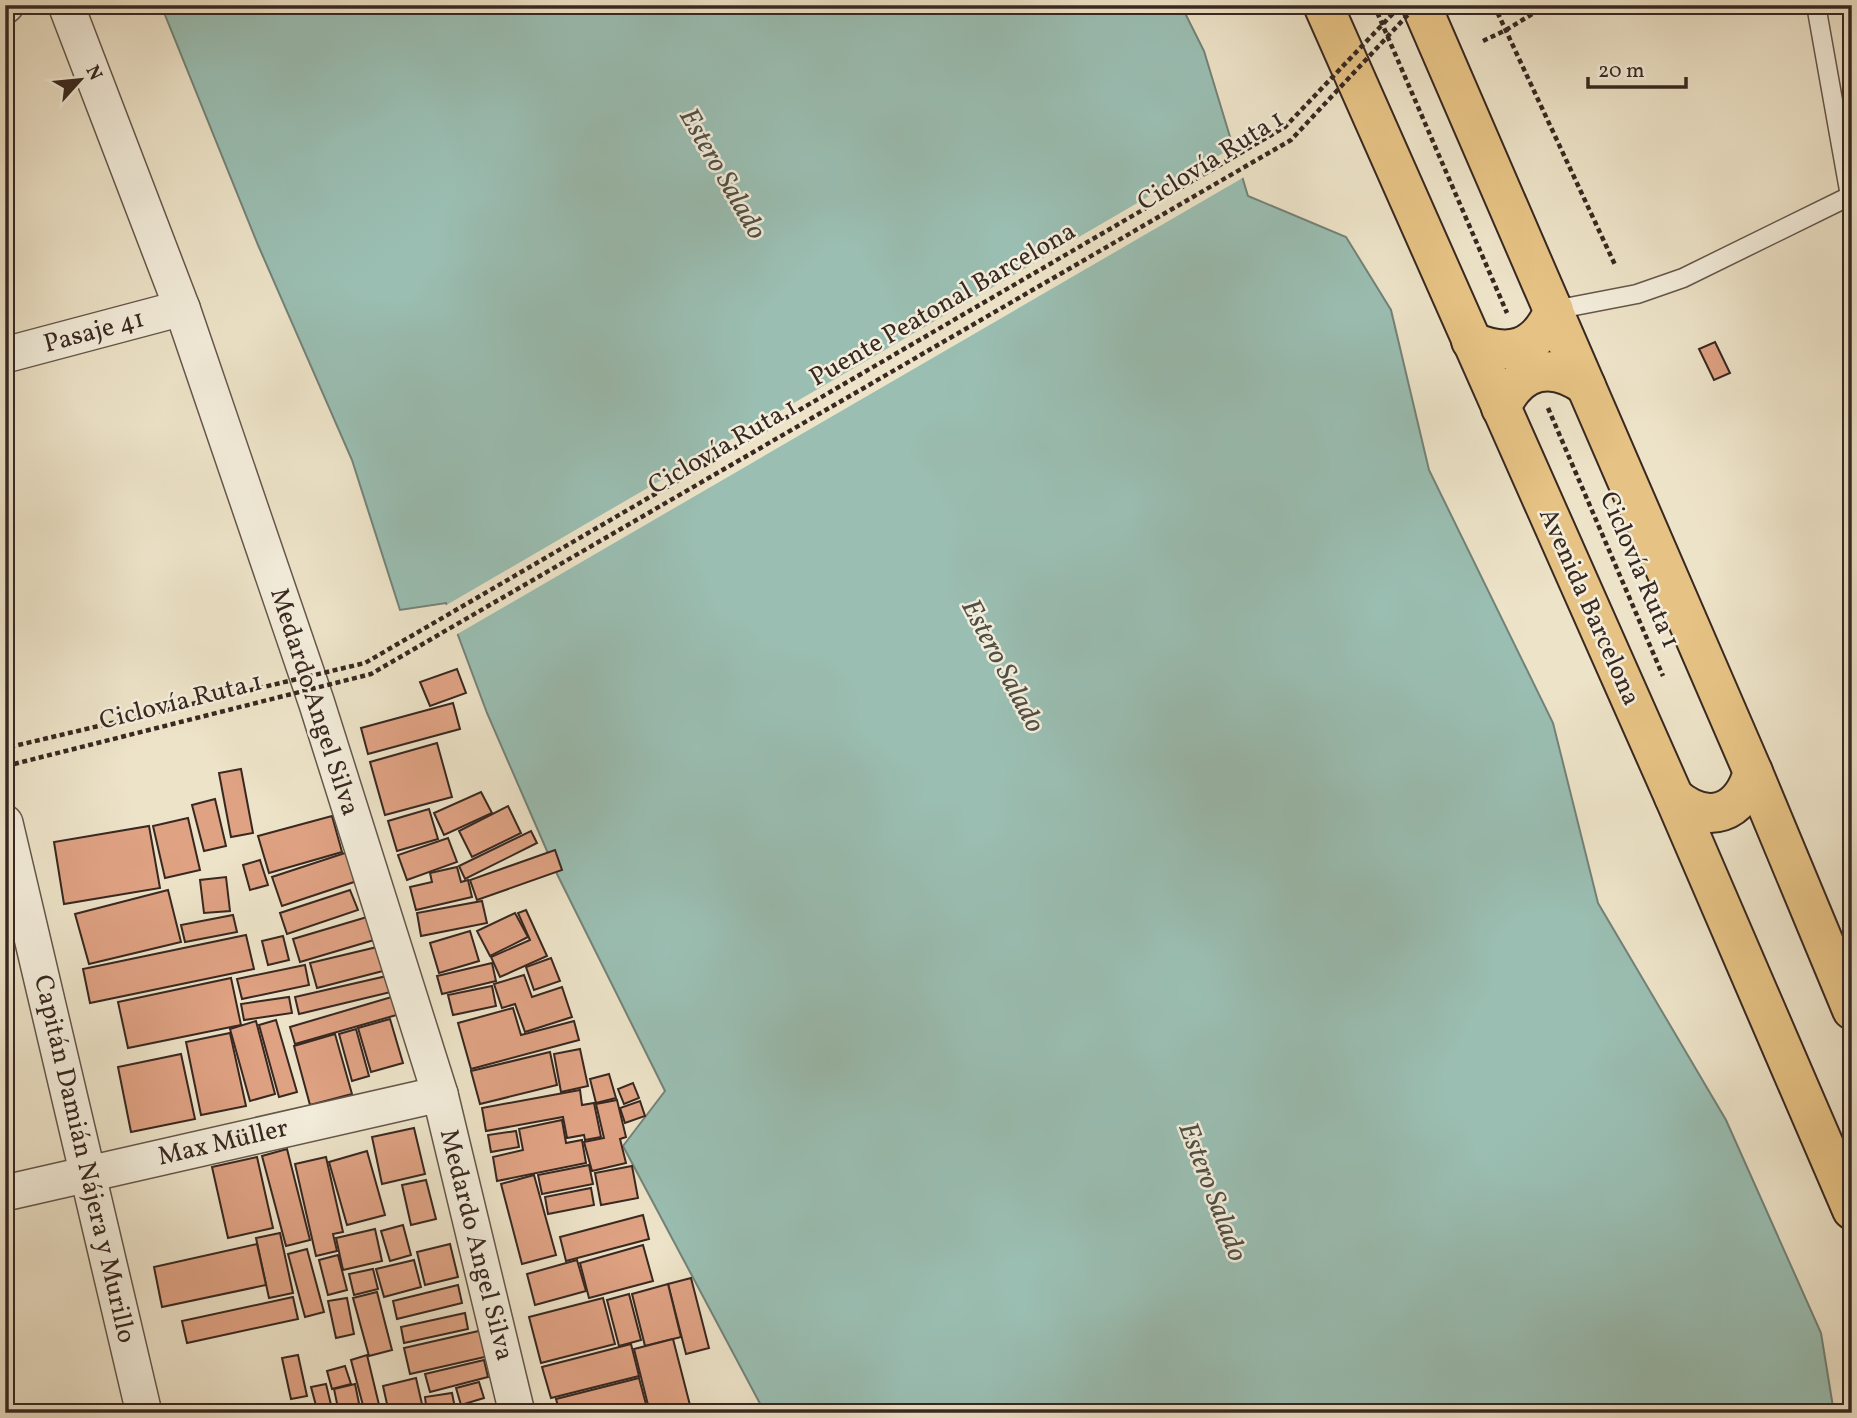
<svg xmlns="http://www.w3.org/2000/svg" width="1857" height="1418" font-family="Vollkorn,serif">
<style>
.water{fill:#9abeb2;stroke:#738278;stroke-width:2}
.pier{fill:#ede3c8}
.building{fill:#dfa283;stroke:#382821;stroke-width:2}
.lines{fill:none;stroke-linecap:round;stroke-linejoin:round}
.lane-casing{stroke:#65574b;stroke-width:21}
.street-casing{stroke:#65574b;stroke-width:38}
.primary-casing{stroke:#382821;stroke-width:42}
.path{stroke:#382821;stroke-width:4.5;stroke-dasharray:5 3.5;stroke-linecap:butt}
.lane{stroke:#f3eddb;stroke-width:18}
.street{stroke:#f3eddb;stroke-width:35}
.primary{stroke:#e6c284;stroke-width:38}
.path-bridge{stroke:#382821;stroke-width:4.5;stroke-dasharray:5 3.5;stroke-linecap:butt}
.labels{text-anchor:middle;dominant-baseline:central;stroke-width:5;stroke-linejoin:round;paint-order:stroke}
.street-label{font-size:26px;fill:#382821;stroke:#f3eddb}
.water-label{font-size:28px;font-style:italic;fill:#504e45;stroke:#f3eddb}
</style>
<rect width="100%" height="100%" fill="#ede3c8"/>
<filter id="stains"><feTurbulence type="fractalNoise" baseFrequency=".00286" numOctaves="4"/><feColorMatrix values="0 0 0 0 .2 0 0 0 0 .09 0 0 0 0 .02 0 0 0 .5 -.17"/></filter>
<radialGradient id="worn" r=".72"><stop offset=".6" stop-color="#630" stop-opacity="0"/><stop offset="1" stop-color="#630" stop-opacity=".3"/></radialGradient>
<path class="water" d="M161,5H1181L1204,51L1248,196L1346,237L1391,310L1429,470L1553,723L1598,903L1726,1120L1821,1333L1834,1413H765L623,1146L665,1091L557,874L487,713L446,603L400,610L352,460L258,245Z"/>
<path class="pier" d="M1237,145L1246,176L454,636L443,607Z"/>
<g class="building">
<path d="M1715,342L1730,373L1714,380L1699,349Z"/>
<path d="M457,669L466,693L430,706L420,682Z"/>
<path d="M453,703L460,729L368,754L361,728Z"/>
<path d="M437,743L452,797L385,815L370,762Z"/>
<path d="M241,769L253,833L231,837L219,773Z"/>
<path d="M481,792L492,813L444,835L434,813Z"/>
<path d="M215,799L226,846L204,851L192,805Z"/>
<path d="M508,806L521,833L472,857L459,831Z"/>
<path d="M429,809L438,839L397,851L388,821Z"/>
<path d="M332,816L342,852L269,873L258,836Z"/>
<path d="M188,818L200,870L165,878L153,826Z"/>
<path d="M149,826L160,888L64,904L54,842Z"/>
<path d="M531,831L537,843L465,879L459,866Z"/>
<path d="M448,838L457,862L407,880L398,855Z"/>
<path d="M555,850L562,870L477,900L470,880Z"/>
<path d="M348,852L357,881L282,906L272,877Z"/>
<path d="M260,860L268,885L250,890L243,865Z"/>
<path d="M457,867L461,882L468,880L472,897L416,910L410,887L432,882L430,873Z"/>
<path d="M226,877L230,911L204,913L200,880Z"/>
<path d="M168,890L181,942L89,964L75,914Z"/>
<path d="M350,890L358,910L287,934L280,913Z"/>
<path d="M482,901L487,923L421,936L417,913Z"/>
<path d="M526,910L547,956L500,977L491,957L530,940L518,913Z"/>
<path d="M515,913L528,937L490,956L477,931Z"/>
<path d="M233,915L237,932L185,942L181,925Z"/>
<path d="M367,917L374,940L300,962L293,939Z"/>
<path d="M470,931L479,961L439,973L430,943Z"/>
<path d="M246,935L254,969L90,1003L83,969Z"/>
<path d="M283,936L289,960L268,965L262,941Z"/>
<path d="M377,947L383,971L317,988L310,963Z"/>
<path d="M551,958L560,981L534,990L526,967Z"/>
<path d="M492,963L496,981L442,994L437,976Z"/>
<path d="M305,965L309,985L242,999L237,979Z"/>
<path d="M391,975L395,991L299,1014L295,997Z"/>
<path d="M524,975L532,997L562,987L572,1017L525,1032L515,1004L502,1008L494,984Z"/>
<path d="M231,978L241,1025L128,1048L118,1002Z"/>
<path d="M492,986L496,1006L453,1015L448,995Z"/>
<path d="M395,996L400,1014L295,1044L290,1027Z"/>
<path d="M289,997L292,1013L244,1020L241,1004Z"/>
<path d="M513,1008L521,1035L574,1021L579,1040L471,1069L458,1023Z"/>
<path d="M390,1019L403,1063L371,1072L358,1028Z"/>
<path d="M276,1020L297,1092L279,1097L259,1025Z"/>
<path d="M256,1021L275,1094L250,1101L230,1029Z"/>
<path d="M356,1029L369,1076L352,1081L339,1034Z"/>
<path d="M230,1033L246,1106L201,1115L186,1042Z"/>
<path d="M335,1034L352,1094L310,1105L294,1046Z"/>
<path d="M580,1049L588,1086L561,1092L554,1054Z"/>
<path d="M550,1052L557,1085L480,1104L471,1071Z"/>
<path d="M181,1054L195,1119L131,1132L118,1067Z"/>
<path d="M609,1074L616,1098L596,1103L590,1079Z"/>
<path d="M633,1083L639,1098L624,1104L618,1089Z"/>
<path d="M580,1090L582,1105L594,1103L601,1137L585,1140L584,1135L567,1138L563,1117L486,1131L482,1108Z"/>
<path d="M617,1100L626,1137L620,1139L626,1163L592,1171L584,1142L604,1138L596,1104Z"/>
<path d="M640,1101L645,1116L625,1123L620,1108Z"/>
<path d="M562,1120L566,1143L582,1140L586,1163L497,1181L493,1157L523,1150L519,1129Z"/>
<path d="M414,1128L425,1174L382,1184L372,1137Z"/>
<path d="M516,1131L519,1147L491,1152L488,1135Z"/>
<path d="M287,1149L310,1240L286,1246L262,1156Z"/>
<path d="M367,1151L385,1215L347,1225L329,1162Z"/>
<path d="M257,1157L273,1228L228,1238L212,1167Z"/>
<path d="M326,1157L343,1232L333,1234L337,1251L316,1256L295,1164Z"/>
<path d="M589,1165L593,1184L542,1194L538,1175Z"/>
<path d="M632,1166L638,1198L601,1205L595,1173Z"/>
<path d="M534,1175L556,1255L522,1264L501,1184Z"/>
<path d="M426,1180L436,1219L411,1225L402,1185Z"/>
<path d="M591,1188L594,1205L548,1214L545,1197Z"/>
<path d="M643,1215L649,1239L566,1261L560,1237Z"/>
<path d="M403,1225L411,1255L390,1261L381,1231Z"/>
<path d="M375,1229L382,1261L343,1270L336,1238Z"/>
<path d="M280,1233L293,1293L269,1298L256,1238Z"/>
<path d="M257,1244L266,1285L162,1307L154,1267Z"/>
<path d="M450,1244L458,1277L425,1285L417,1252Z"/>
<path d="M643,1245L653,1281L589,1298L580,1263Z"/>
<path d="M307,1249L324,1312L305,1317L288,1254Z"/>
<path d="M338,1255L347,1290L328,1295L319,1260Z"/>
<path d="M414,1260L421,1287L384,1297L376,1269Z"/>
<path d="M577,1260L586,1291L535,1305L527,1274Z"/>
<path d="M373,1269L378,1289L354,1295L349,1274Z"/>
<path d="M691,1278L709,1348L686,1354L668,1284Z"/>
<path d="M668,1284L681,1337L645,1346L632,1294Z"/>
<path d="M458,1285L462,1303L397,1319L393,1301Z"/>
<path d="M377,1292L392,1350L369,1356L353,1298Z"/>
<path d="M629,1294L641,1340L619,1346L607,1300Z"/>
<path d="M293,1297L298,1319L187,1343L182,1321Z"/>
<path d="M347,1298L354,1334L336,1338L328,1301Z"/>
<path d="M603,1298L615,1344L541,1363L529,1317Z"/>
<path d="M465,1313L468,1329L404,1343L401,1327Z"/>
<path d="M483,1330L489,1356L410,1374L404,1348Z"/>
<path d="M673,1339L692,1413H650L634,1349Z"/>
<path d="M631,1344L639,1376L551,1398L542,1367Z"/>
<path d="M298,1355L307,1396L291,1399L282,1358Z"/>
<path d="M367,1355L381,1413H365L351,1360Z"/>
<path d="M484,1360L488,1377L430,1392L425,1374Z"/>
<path d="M345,1366L351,1384L332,1389L327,1371Z"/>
<path d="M416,1378L424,1413H389L383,1386Z"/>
<path d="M639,1378L647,1408L628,1413H560L556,1399Z"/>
<path d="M479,1382L484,1398L461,1405L456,1388Z"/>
<path d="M326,1384L333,1413H318L311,1387Z"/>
<path d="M355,1384L361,1413H339L334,1389Z"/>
<path d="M452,1393L456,1413H427L425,1397Z"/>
</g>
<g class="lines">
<g class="lane-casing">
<g id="lane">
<path d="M1816,5L1850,196H1852"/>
<path d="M1554,310L1637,294L1683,278L1850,196L1852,200"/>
</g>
</g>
<g class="street-casing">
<g id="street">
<path d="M66,5L182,308L317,704L440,1094L517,1413"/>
<path d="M5,6L6,5"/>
<path d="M5,355L182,308"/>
<path d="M5,823L144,1413"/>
<path d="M5,1193L440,1094"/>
</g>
</g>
<g class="primary-casing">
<g id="primary">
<path d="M1323,5L1674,797L1852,1210"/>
<path d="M1421,5L1753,772L1852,1010"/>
<path d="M1471,341C1509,358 1537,350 1554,310"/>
<path d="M1501,408C1519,368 1552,361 1586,386"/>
<path d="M1674,797C1708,826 1741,814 1753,772"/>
</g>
</g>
<g class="path">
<path d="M1374,5L1507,313"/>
<path d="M1494,5L1616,267"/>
<path d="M1483,41L1506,30L1547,5"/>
<path d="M1548,408L1663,676"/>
<path d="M5,748L10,747"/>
<path d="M13,790L10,778L14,764"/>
</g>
<use href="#lane" class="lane"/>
<use href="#street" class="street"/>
<use href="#primary" class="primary"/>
<g class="path-bridge">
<path d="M10,747L365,663L1285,127L1401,5"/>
<path d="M14,764L371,674L1291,140L1417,5"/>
</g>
</g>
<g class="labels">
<g class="street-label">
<text transform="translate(1211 161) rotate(-32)">Ciclovía Ruta 1</text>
<text transform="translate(943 305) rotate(-30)">Puente Peatonal Barcelona</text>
<text transform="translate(94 332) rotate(-15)">Pasaje 41</text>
<text transform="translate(723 447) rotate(-30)">Ciclovía Ruta 1</text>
<text transform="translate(1639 570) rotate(67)">Ciclovía Ruta 1</text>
<text transform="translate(1589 607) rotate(66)">Avenida Barcelona</text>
<text transform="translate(181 702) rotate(-14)">Ciclovía Ruta 1</text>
<text transform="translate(314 702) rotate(72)">Medardo Angel Silva</text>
<text transform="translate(223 1143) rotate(-13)">Max Müller</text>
<text transform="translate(84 1159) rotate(77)">Capitán Damián Nájera y Murillo</text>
<text transform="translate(476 1245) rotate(76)">Medardo Angel Silva</text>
</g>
<g class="water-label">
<text transform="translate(722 174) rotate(60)">Estero Salado</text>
<text transform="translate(1002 666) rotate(62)">Estero Salado</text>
<text transform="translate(1212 1192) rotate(69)">Estero Salado</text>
</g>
</g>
<rect width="1857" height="1418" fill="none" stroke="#ede3c8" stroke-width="28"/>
<rect x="7" y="7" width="1843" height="1404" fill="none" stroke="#382821" stroke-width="3.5"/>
<rect x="14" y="14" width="1829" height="1390" fill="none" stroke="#382821" stroke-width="2"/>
<g transform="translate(80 80) rotate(63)" stroke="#f3eddb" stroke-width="5" paint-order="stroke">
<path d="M0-5L12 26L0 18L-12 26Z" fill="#382821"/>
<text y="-10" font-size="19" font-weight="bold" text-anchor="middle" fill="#382821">N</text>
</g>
<path d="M1588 77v10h98v-10" fill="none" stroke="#382821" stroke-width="3.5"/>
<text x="1598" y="77" font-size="21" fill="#382821" stroke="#f3eddb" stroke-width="5" paint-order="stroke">20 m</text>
<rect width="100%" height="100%" filter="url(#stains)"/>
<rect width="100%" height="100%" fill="url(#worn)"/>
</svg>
